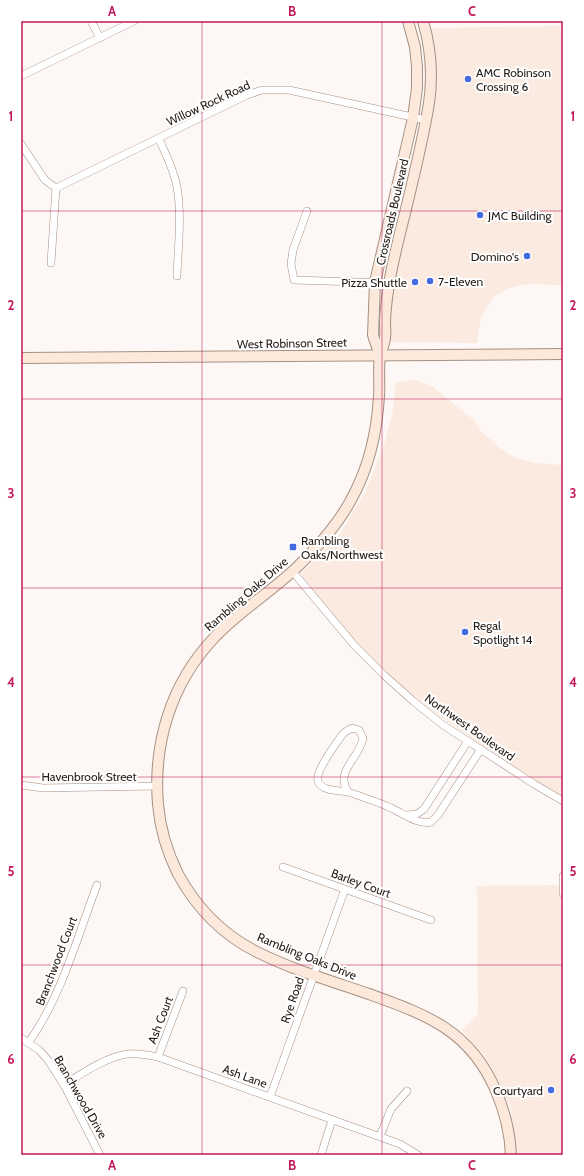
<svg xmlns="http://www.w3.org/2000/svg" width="584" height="1176" font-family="Cabin,sans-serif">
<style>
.built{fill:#fbeadf}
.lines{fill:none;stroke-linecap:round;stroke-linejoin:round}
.street-casing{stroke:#a49184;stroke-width:8}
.secondary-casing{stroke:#a49184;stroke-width:12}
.street{stroke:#fff;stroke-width:7}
.secondary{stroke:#fce9db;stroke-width:10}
.grid{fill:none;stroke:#c2185b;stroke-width:1;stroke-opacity:0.55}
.poi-dot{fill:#446bdd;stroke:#fff;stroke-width:1.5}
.labels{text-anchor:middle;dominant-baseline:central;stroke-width:4;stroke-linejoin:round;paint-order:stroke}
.poi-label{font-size:12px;fill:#241c17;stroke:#fff;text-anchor:start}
.street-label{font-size:12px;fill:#241c17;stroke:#fff}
.neatline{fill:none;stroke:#c2185b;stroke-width:1.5}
.grid-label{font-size:13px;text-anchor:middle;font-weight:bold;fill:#c2185b}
</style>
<rect width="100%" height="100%" fill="#fdf8f5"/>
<g class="built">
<path d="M563,26V285L527,284L509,288L502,292L494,297L481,317L477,343L389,342L392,293L427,136L437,81L435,46L431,28Z"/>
<path d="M416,380L433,387L474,420L481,431L500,448L515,458L535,463L563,465V796L539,784L460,730L425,705L401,685L369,655L343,627L301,574L339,535L365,493L384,445L392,415L396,382Z"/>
<path d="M563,885V1155H516L511,1108L492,1068L482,1054L462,1030L478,1014L477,886Z"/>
</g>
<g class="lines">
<g class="street-casing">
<g id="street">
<path d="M91,21L100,38"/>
<path d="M21,76L134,21"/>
<path d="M159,139C166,155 174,170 177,187C182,216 178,247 177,276"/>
<path d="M21,144L45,180L56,188"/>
<path d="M56,188L247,95L262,90H289L426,120"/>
<path d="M307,211L293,250L291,264L294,280L389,283"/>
<path d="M51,263L56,188"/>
<path d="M293,572L354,645L384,675L413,701L443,725L534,784L563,801"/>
<path d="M21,785L43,788L157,786"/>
<path d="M348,792C334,771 360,758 363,738L359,730L352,728L345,732L342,735C336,744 315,771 318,781C322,792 339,790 348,792C354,794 360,796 365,798C374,801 383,804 391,808C403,813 417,825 431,822L438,815L481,749"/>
<path d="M407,815L417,814L424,809L468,741"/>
<path d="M283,867L431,920"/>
<path d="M563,876V893"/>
<path d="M21,1038L39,1050L48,1060L64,1085L100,1155"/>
<path d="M29,1042C62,995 77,938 97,885"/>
<path d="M158,1057L183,991"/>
<path d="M64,1085C81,1074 106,1057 127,1054C138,1053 148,1055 158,1057L400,1144L418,1155"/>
<path d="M270,1097L345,889"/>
<path d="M380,1136L391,1109L407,1091"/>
<path d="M321,1155L332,1120"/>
</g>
</g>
<g class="secondary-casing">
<g id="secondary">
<path d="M423,21C431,48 433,75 429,103C423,140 414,176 405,213C399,237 393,260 389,284C387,297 385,311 385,324C385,328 386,333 385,337C385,344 381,350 380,356C378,369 380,383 379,396C377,432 369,467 352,498C338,525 316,549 294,570C268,594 237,613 213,639C171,684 153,743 158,804C160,828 167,852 178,874C196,907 223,935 257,952C293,970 331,981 369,994C427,1015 470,1030 496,1091C505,1112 510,1132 511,1155"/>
<path d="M380,356L373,335L375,282L413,118L417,88V67L415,47L408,21"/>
<path d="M21,358L563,354"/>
</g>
</g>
<use href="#street" class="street"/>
<use href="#secondary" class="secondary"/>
</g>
<path class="grid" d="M202,21V1155M382,21V1155M21,211H563M21,399H563M21,588H563M21,777H563M21,965H563"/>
<g class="poi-dot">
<circle cx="468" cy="79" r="4"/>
<circle cx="480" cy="215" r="4"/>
<circle cx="527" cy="256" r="4"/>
<circle cx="430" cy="281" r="4"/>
<circle cx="415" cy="282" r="4"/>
<rect x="289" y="543" width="8" height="8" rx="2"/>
<circle cx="465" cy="632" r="4"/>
<circle cx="551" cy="1090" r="4"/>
</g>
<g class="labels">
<g class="poi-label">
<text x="476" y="72">AMC Robinson<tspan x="476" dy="14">Crossing 6</tspan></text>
<text x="488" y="215">JMC Building</text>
<text x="519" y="256" text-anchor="end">Domino's</text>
<text x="438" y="281">7-Eleven</text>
<text x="407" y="282" text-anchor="end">Pizza Shuttle</text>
<text x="301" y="540">Rambling<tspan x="301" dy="14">Oaks/Northwest</tspan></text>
<text x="473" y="625">Regal<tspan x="473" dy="14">Spotlight 14</tspan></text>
<text x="543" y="1090" text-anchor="end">Courtyard</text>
</g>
<g class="street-label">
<text transform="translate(208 103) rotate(-25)">Willow Rock Road</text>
<text transform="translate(392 212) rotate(-77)">Crossroads Boulevard</text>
<text transform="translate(292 343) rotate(-1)">West Robinson Street</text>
<text transform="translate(246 594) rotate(-41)">Rambling Oaks Drive</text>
<text transform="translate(470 727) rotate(35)">Northwest Boulevard</text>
<text x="89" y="776">Havenbrook Street</text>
<text transform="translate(361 883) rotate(20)">Barley Court</text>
<text transform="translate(307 956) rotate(22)">Rambling Oaks Drive</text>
<text transform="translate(56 961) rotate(-69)">Branchwood Court</text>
<text transform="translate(292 1000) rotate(-71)">Rye Road</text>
<text transform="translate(160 1020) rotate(-69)">Ash Court</text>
<text transform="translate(245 1076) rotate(20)">Ash Lane</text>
<text transform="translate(81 1097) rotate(60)">Branchwood Drive</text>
</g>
</g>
<rect width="584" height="1176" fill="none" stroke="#ffffff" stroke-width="44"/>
<rect x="22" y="22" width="540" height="1132" class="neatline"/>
<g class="grid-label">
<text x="112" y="16">A</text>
<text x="292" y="16">B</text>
<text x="472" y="16">C</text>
<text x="11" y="121">1</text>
<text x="573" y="121">1</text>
<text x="11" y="310">2</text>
<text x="573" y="310">2</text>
<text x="11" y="498">3</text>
<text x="573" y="498">3</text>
<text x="11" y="687">4</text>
<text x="573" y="687">4</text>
<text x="11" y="876">5</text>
<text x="573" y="876">5</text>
<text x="11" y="1064">6</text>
<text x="573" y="1064">6</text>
<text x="112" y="1170">A</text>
<text x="292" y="1170">B</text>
<text x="472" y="1170">C</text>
</g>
</svg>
